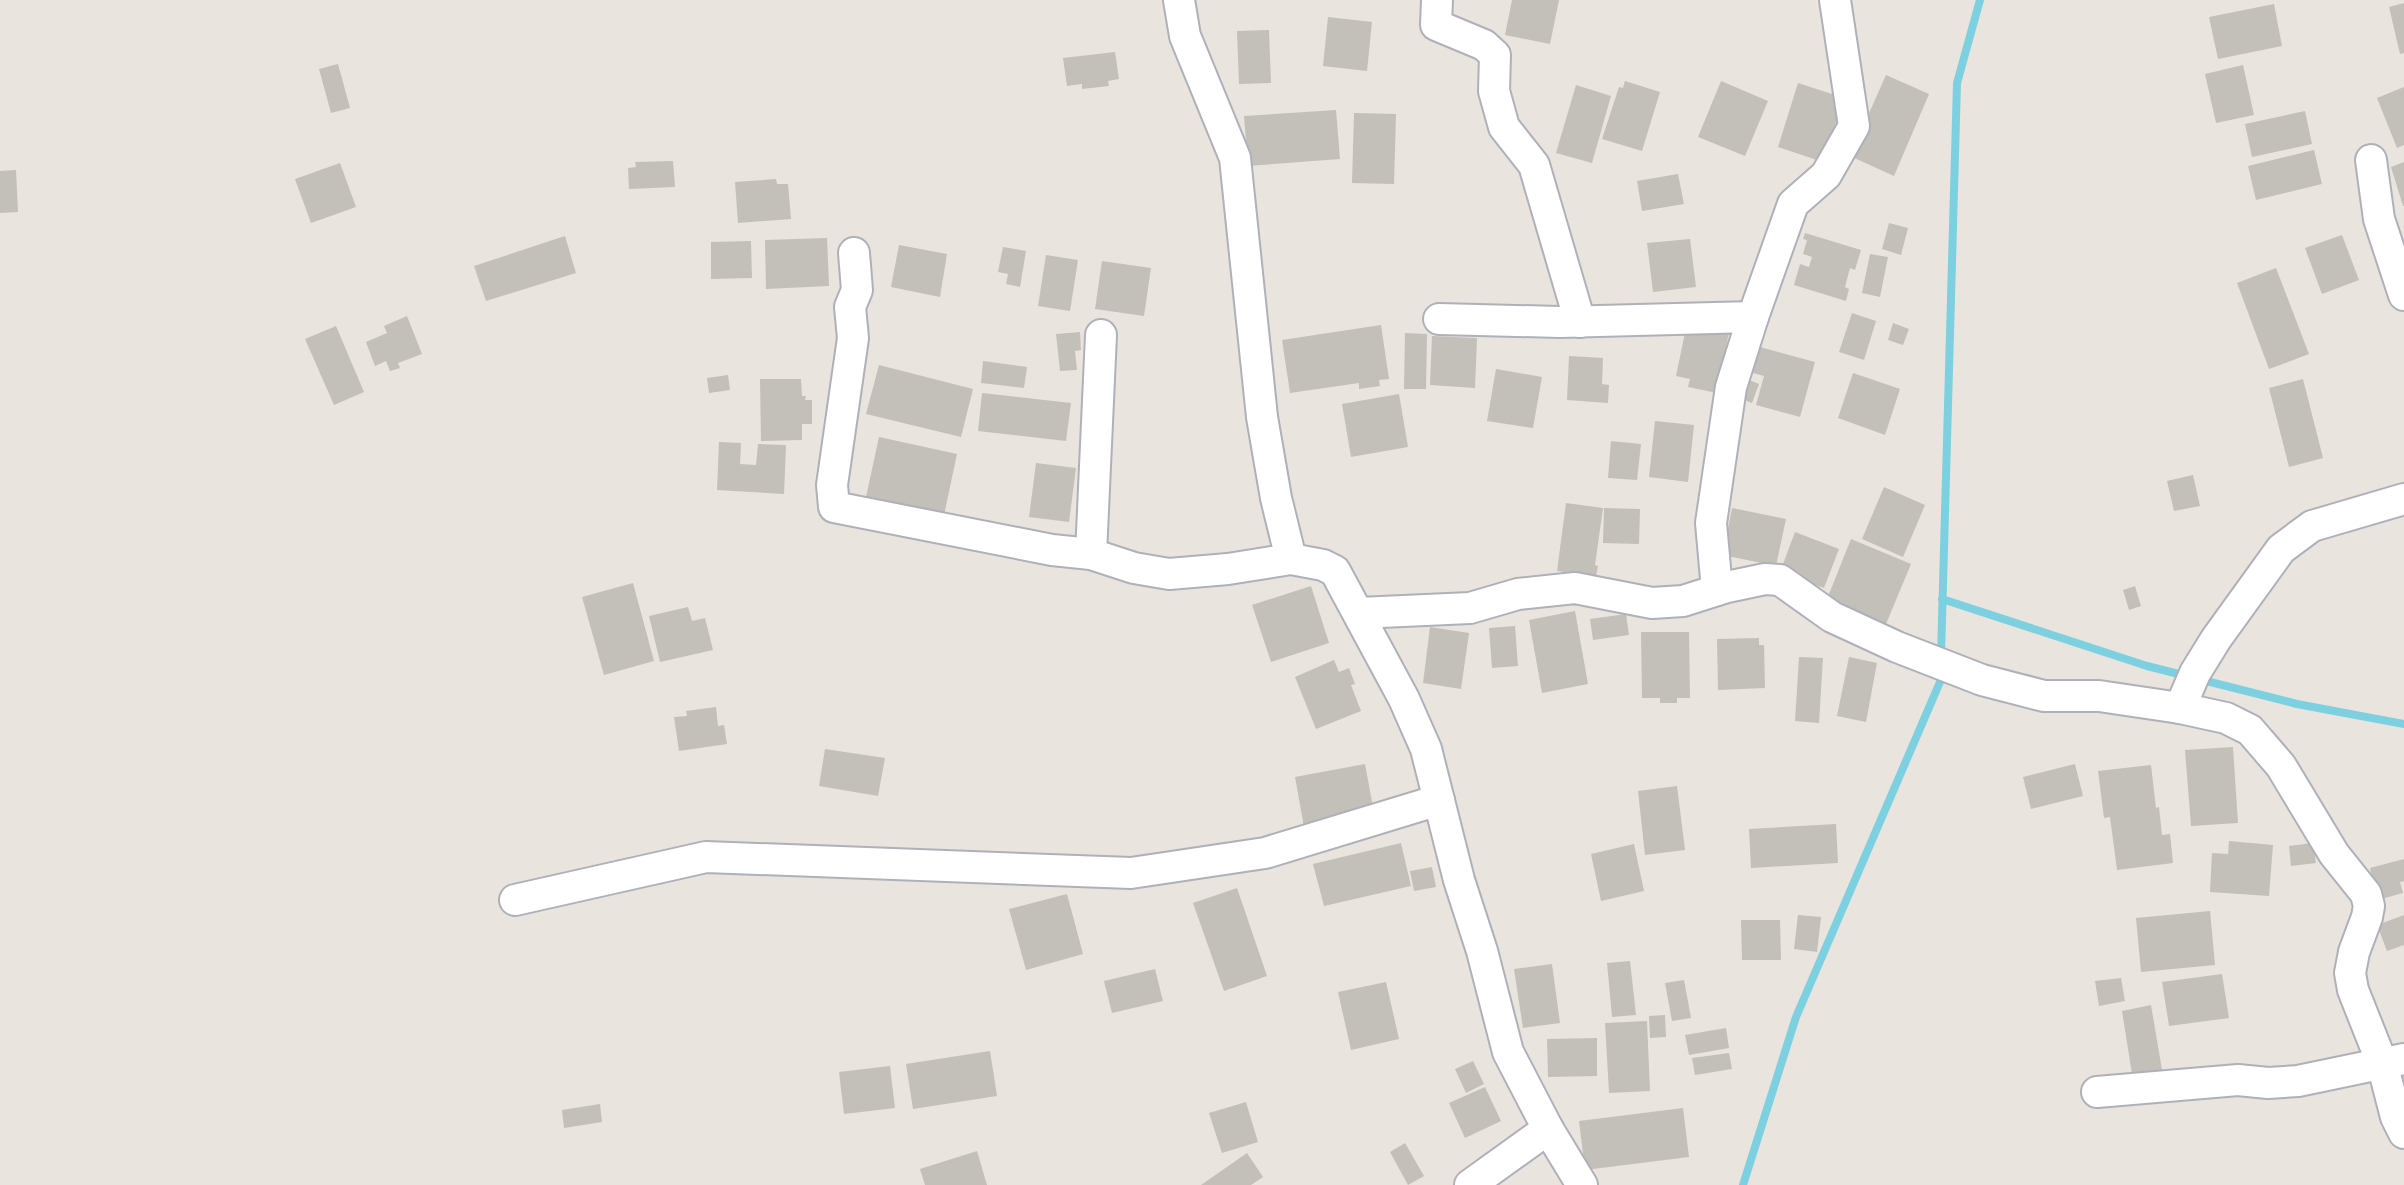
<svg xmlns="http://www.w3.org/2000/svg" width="2404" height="1185" font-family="'Fira Sans Condensed',sans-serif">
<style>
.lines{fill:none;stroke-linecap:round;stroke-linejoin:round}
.stream{stroke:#7dd0e0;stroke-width:8}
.building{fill:#c3bfb9}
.minor-casing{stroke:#aeb1b9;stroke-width:34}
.minor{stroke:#fff;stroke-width:30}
</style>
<rect width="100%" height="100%" fill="#eae4de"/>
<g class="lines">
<g class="stream">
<path d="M1942,599L2147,666L2297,704L2404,724"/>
<path d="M1941,656L1957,83L1980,0"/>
<path d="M1743,1185L1796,1017L1940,682L1941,669"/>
</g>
</g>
<g class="building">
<path d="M1512,0H1559L1550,44L1505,35Z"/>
<path d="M2404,3V53L2400,54L2389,7Z"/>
<path d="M2274,4L2282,46L2218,59L2209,17Z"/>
<path d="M1328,17L1372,22L1367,71L1323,66Z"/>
<path d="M1269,30L1271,83L1239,84L1237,31Z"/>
<path d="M1115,52L1119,79L1108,81L1109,86L1082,89V84L1067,86L1063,58Z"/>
<path d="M338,64L350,108L331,113L319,69Z"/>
<path d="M2243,65L2254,115L2216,123L2205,74Z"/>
<path d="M1886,75L1929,94L1894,176L1850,156Z"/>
<path d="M1625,81L1660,92L1642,151L1602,139L1619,87L1623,88Z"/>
<path d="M1721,81L1768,101L1745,156L1698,137Z"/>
<path d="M1798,83L1844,98L1823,162L1778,147Z"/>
<path d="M1576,85L1611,96L1592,163L1556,153Z"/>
<path d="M2404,87V145L2397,148L2377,98Z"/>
<path d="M1336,110L1340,159L1248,166L1244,116Z"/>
<path d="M2305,111L2312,144L2252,157L2245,124Z"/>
<path d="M1354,113L1396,114L1394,184L1352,183Z"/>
<path d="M2314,150L2322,184L2256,200L2248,166Z"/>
<path d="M673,161L675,187L629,189L628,168L636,167L635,162Z"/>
<path d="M2404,162V206H2403L2391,167Z"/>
<path d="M340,163L356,207L311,223L295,179Z"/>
<path d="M16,170L18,212L0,213V171Z"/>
<path d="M1678,174L1684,204L1642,211L1637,181Z"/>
<path d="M776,179L777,184H788L791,219L738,223L735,182Z"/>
<path d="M1889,223L1908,228L1901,255L1882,249Z"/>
<path d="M1805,233L1861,250L1855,270L1850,268L1845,287L1849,289L1846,301L1794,285L1800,264L1809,267L1812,257L1803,254L1807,240L1803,239Z"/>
<path d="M2342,235L2359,280L2322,294L2305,248Z"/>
<path d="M565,236L576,273L486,301L474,266Z"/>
<path d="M827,238L829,286L766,289L765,240Z"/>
<path d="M1690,239L1696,287L1653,292L1647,243Z"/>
<path d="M751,241L752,278L711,279V242Z"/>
<path d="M899,245L947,254L940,297L891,287Z"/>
<path d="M1003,247L1026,251L1020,287L1006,284L1008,274L998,272Z"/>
<path d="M1870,254L1888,257L1880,297L1862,293Z"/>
<path d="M1046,255L1078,260L1070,311L1038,306Z"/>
<path d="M1102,261L1151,268L1144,316L1095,309Z"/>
<path d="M2276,268L2309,354L2269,369L2237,283Z"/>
<path d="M1852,313L1876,321L1864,360L1839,352Z"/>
<path d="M407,316L422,354L398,363L400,368L390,371L386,361L375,366L366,342L387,333L384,326Z"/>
<path d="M1687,323L1729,332L1717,393L1688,387L1690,379L1676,376Z"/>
<path d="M1893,323L1909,329L1903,345L1888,340Z"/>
<path d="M1381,325L1389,379L1379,380L1380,386L1359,389V383L1290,393L1282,340Z"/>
<path d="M336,326L364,392L334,405L305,339Z"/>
<path d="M1080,332L1081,350L1075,351L1077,370L1060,371L1056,334Z"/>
<path d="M1405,333L1427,334L1426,389H1404Z"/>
<path d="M1432,336L1477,338L1475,388L1430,385Z"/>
<path d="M1760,347L1815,362L1800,417L1756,405L1764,376L1753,373Z"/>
<path d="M1569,356L1603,358L1602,384L1609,385L1608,403L1567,400Z"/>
<path d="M983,361L1027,367L1024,388L981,383Z"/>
<path d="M879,365L973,389L961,437L866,414Z"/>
<path d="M1496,369L1542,377L1533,428L1487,421Z"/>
<path d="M1853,373L1900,389L1885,435L1838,418Z"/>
<path d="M728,375L730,390L709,393L707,378Z"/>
<path d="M760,379H801L802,396H806L805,400H812V424H802V440L761,441Z"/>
<path d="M2303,379L2323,458L2289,467L2269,388Z"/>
<path d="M1749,380L1759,384L1752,403L1742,399Z"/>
<path d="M982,393L1071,403L1066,441L978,431Z"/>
<path d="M1399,394L1408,447L1351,457L1342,404Z"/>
<path d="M1655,421L1694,425L1688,482L1649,477Z"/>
<path d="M879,437L957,454L944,515L866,497Z"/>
<path d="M1611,441L1641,444L1637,480L1608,478Z"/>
<path d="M719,442L741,443L740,464L756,465L758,444L786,445L784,494L717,490Z"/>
<path d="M1036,463L1076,468L1069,522L1029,517Z"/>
<path d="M2193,475L2200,506L2174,511L2167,481Z"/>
<path d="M1884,487L1925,505L1903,557L1862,539Z"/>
<path d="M1566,503L1603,508L1595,565L1598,566L1596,576L1557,571Z"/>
<path d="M1604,508L1640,509L1639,544L1603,543Z"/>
<path d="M1732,508L1786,519L1776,566L1723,555Z"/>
<path d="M1795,532L1839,549L1824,588L1780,572Z"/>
<path d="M1851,539L1911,564L1886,624L1827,599Z"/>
<path d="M633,583L654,661L604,675L582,597Z"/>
<path d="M1311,586L1329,643L1271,662L1252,605Z"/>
<path d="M2135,586L2141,606L2129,610L2123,590Z"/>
<path d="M688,607L692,621L705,618L713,650L660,662L649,616Z"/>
<path d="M1575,611L1588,684L1542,693L1529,620Z"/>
<path d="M1626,614L1629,635L1593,640L1590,619Z"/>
<path d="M1515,626L1518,666L1492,668L1489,628Z"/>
<path d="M1430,627L1469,633L1461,689L1423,683Z"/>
<path d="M1641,632H1689L1690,698H1677V703H1660V698H1642Z"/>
<path d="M1759,638V645H1764L1765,688L1718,690L1717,639Z"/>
<path d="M1799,657L1823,658L1819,723L1795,721Z"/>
<path d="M1849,657L1877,663L1866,722L1837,716Z"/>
<path d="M1334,660L1339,672L1349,668L1355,684L1351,685L1361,711L1316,729L1295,677Z"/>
<path d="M716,707L718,726L724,725L727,744L679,751L674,717L687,716L686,711Z"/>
<path d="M2233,747L2238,823L2191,826L2185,750Z"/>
<path d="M825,749L885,758L878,796L819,786Z"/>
<path d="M1365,764L1374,813L1304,827L1295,777Z"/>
<path d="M2075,764L2083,796L2031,809L2023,777Z"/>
<path d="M2151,765L2156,808L2159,807L2162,835L2170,834L2173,863L2117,870L2110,817L2104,818L2098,771Z"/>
<path d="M1677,786L1685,850L1645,855L1638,791Z"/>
<path d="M1836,824L1838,863L1751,868L1749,829Z"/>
<path d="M2229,841L2273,845L2269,896L2210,892L2212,853L2228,854Z"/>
<path d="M1401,843L1411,886L1324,906L1313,864Z"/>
<path d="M2313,843L2316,863L2291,866L2289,846Z"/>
<path d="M1634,844L1644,891L1601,901L1591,854Z"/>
<path d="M2404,859V881L2400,882L2403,893L2374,901V886L2370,868Z"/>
<path d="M1432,867L1436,887L1414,891L1410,871Z"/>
<path d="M1237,888L1267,976L1224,991L1193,903Z"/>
<path d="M1067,894L1083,954L1026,970L1009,909Z"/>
<path d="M2210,911L2215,965L2141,972L2136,918Z"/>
<path d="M1798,915L1821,917L1817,952L1794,949Z"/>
<path d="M2404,915V945L2387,951L2377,925Z"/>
<path d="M1741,920H1780L1781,960H1742Z"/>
<path d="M1630,961L1636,1015L1612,1017L1607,963Z"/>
<path d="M1552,964L1560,1023L1523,1028L1514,969Z"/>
<path d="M1155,969L1163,1001L1112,1013L1104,981Z"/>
<path d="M2222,974L2229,1018L2169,1026L2162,982Z"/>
<path d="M2121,978L2125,1001L2099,1006L2095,981Z"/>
<path d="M1684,980L1691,1018L1672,1021L1665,983Z"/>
<path d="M1386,982L1399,1039L1351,1050L1338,992Z"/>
<path d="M2151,1005L2162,1070L2132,1074L2122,1011Z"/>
<path d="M1665,1015L1666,1037L1650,1038L1649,1016Z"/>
<path d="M1647,1021L1650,1091L1609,1093L1605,1023Z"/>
<path d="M1726,1028L1729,1048L1689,1055L1685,1035Z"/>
<path d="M1597,1038V1076L1548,1077L1547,1039Z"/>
<path d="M990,1051L997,1096L913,1109L906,1064Z"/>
<path d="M1729,1053L1732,1069L1695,1075L1692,1058Z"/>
<path d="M1473,1061L1484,1084L1466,1093L1455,1069Z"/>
<path d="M890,1066L895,1108L844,1114L839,1072Z"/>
<path d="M1485,1087L1501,1121L1465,1138L1449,1103Z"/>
<path d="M1246,1102L1258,1142L1222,1153L1209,1113Z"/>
<path d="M600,1104L602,1122L564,1128L562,1110Z"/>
<path d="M1683,1108L1689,1157L1585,1170L1579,1121Z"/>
<path d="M1405,1143L1424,1176L1408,1185L1390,1152Z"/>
<path d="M977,1151L987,1185H925L920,1169Z"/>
<path d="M1247,1153L1263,1177L1251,1185H1201Z"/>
</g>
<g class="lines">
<g class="minor-casing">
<g id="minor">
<path d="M1179,0L1185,36L1235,158L1262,417L1276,498L1291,559"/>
<path d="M1437,0L1436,25L1484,45L1495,55L1494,91L1504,127L1534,165L1580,322"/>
<path d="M2371,160L2379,219L2404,295"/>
<path d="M854,253L857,290L850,307L853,338L832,485L834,507L1052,550L1091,554L1134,568L1169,574L1228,569L1291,559L1323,565L1335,571L1404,699L1426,749L1459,880L1482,951L1508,1052L1548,1129L1582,1185"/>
<path d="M1439,319L1560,322L1753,317"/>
<path d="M1091,554L1101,335"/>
<path d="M1717,590L1711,523L1731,387L1753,317L1793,204L1826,175L1854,126L1835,0"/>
<path d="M1359,613L1470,608L1518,594L1575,588L1652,603L1683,601L1727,587L1765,579L1780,580L1832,617L1897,647L1982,680L2044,696H2099L2180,708L2226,718L2250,730L2281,766L2334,854L2366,894L2369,906L2367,917L2354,952L2350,973L2353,990L2382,1063L2396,1117L2404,1133"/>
<path d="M2180,708L2195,673L2216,639L2281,549L2312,526L2404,499"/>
<path d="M515,900L706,857L1131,873L1265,853L1439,800"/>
<path d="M2097,1092L2238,1080L2268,1083L2298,1081L2404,1059"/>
<path d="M1470,1185L1548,1129"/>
</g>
</g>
<use href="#minor" class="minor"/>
</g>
</svg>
